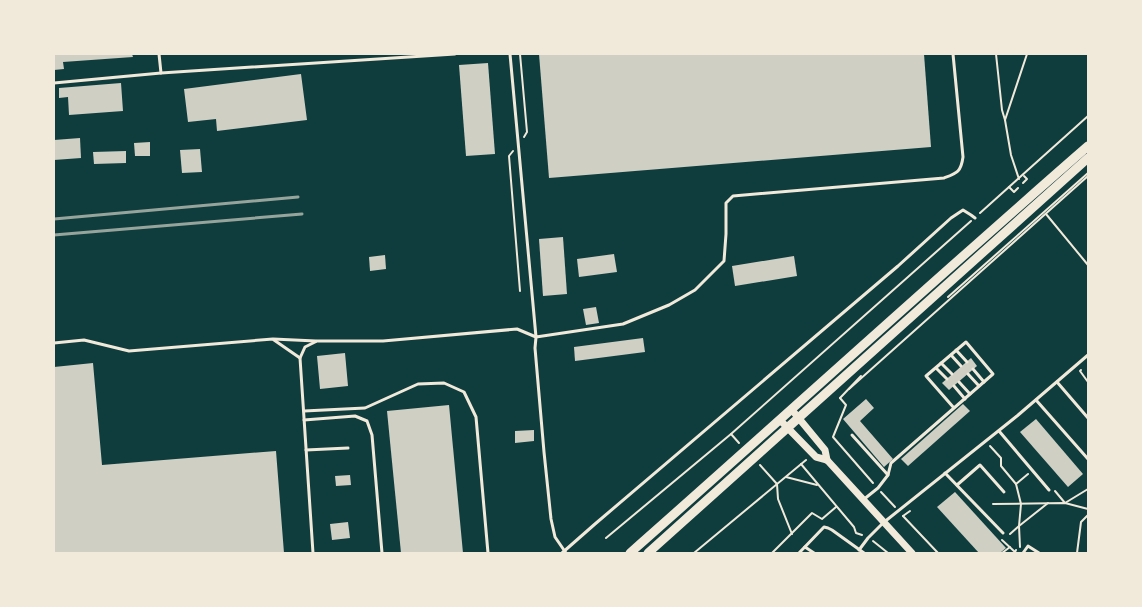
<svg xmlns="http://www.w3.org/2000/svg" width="1142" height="607" font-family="'Libre Baskerville',serif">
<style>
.building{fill:#cfcfc3}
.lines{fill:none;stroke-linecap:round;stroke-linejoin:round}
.path{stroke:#f1e9da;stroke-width:2}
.service{stroke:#f1e9da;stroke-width:3}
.tertiary{stroke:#f1e9da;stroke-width:7}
.primary{stroke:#f1e9da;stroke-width:9}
.rail{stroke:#97a49c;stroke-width:3}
</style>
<rect width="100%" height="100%" fill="#0f3d3e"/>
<g class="building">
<path d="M54,54H132L133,57L63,62L64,69L54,70Z"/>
<path d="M539,54H924L931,147L549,178Z"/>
<path d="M488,63L495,154L466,156L459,65Z"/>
<path d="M301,74L307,120L217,131L216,119L188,122L184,89Z"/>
<path d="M121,83L123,111L69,115L68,97L59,98V88Z"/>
<path d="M80,138L81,158L54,160V140Z"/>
<path d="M150,142V156H135L134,143Z"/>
<path d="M200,149L202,172L182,173L180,150Z"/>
<path d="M126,151V163L94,164L93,152Z"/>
<path d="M563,237L567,294L543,296L539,239Z"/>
<path d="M614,254L617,272L579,277L577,259Z"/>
<path d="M385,255L386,269L370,271L369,257Z"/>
<path d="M794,256L797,276L735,286L732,266Z"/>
<path d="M596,307L599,323L586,325L583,309Z"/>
<path d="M643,338L645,352L575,361L574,347Z"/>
<path d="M345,353L348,386L320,389L317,356Z"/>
<path d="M971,358L977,366L949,390L942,383Z"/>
<path d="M93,363L102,465L276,451L284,553H54V367Z"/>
<path d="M866,399L874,408L860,421L893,459L884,467L843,419Z"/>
<path d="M963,404L970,411L908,466L901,459Z"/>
<path d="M449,405L463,553H401L387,411Z"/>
<path d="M1036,419L1083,474L1068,487L1020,432Z"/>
<path d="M534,430V441L515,443V431Z"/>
<path d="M350,475L351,485L336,486L335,476Z"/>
<path d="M955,492L1006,548L1000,553H979L937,507Z"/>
<path d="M348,522L350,538L332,540L330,524Z"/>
</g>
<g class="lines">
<g class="path">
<path d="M520,54L527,132L524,137"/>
<path d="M996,54L1002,110L1005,120"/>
<path d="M513,151L509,156L520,291"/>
<path d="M1019,179L1011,155L1005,120L1027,54"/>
<path d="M1023,183L1027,179L1024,176"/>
<path d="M1009,187L1014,192L1018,188"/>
<path d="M980,213L1088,116"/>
<path d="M1046,214L1088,265"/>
<path d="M948,297L1088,173"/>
<path d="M1081,370L1080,371L1088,382"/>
<path d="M849,389L1088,176"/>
<path d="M840,398L861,376"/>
<path d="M840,398L846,405L833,437L873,483"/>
<path d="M731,434L739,443"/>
<path d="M990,446L1001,458V466L1016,484"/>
<path d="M801,464L854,527L856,533L862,535"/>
<path d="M760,465L777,484L778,499L792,534"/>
<path d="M786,477L817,485"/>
<path d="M1055,491L1065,503"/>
<path d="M881,492L895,507"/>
<path d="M1065,503L1088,489"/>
<path d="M993,504L1065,503L1088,509"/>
<path d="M903,516L910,511"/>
<path d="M903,516L938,553"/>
<path d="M1010,534L1019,526L1021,504L1016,484L1028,474"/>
<path d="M606,538L731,434L971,221"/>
<path d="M1002,540L1015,552L1016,550"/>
<path d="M873,541L888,553"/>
<path d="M1020,547L1019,526L1048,503"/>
<path d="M694,553L806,460"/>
<path d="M772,553L812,513L822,519L836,507"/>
<path d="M1002,553L1010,547"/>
<path d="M1077,553L1081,522L1088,515"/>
</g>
<g class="service">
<path d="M159,54L161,73"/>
<path d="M510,54L536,337L623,324L669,305L695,290L724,261L726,234V203L733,196L944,178C957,173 961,172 963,157L953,54"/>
<path d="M54,83L161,73L455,54"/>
<path d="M274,340L300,358"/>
<path d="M54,343L84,340L129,351L273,339L316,341"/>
<path d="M956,350L967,362"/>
<path d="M951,355L961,366"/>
<path d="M941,363L952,374"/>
<path d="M936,368L947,379"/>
<path d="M973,369L984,382"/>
<path d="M968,374L979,386"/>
<path d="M959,382L970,394"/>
<path d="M1057,382L1088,418"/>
<path d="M954,386L965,399"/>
<path d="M1036,400L1088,459"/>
<path d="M304,411L365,408L418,384L444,383L464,392L476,417L488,553"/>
<path d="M304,420L355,416L367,421L372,435L382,553"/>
<path d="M999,431L1049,490"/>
<path d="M852,435L888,475L878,488L863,500"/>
<path d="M306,450L348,448"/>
<path d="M945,473L1003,533"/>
<path d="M888,475L891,463L993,374L966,342L926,376L954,408"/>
<path d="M957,485L980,465L1004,492"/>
<path d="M805,547L814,553"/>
<path d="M859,550L868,538L883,523L1017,416L1088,355"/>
<path d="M313,553L300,358L305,347L317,341H383L517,329L536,337L535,348L544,452L551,519L555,537L566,553"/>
<path d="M562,553L595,524L898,266L951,218L963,210L971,215L975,218"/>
<path d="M799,553L824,527L828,528L832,530L864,553"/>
<path d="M1023,553L1028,546L1039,553"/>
</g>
<g class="tertiary">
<path d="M792,410L825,450L827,460"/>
<path d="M780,420L816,457L827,460L912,553"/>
</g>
<g class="primary">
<path d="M630,553C783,418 934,280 1088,146"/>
<path d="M648,553L1088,158"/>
</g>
<g class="rail">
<path d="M54,219L298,197"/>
<path d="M54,235L302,214"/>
</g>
</g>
<rect width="1142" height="607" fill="none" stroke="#f1e9da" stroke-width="110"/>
</svg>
